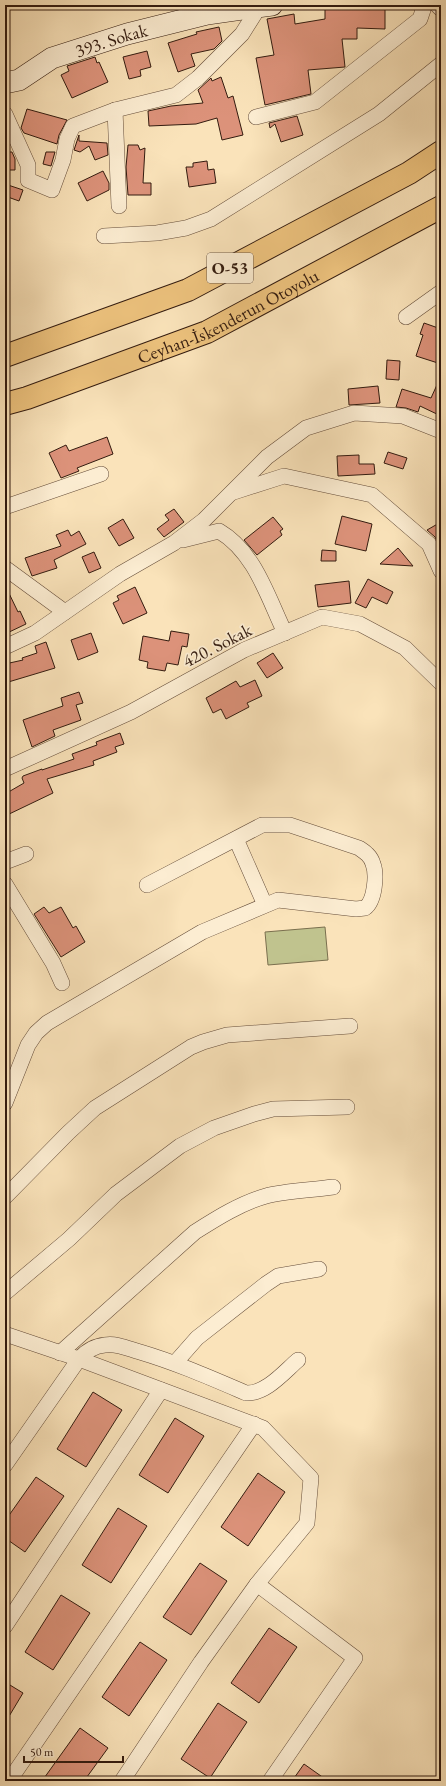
<svg xmlns="http://www.w3.org/2000/svg" width="446" height="1786" font-family="'EB Garamond',serif">
<style>
.green{fill:#c0c38e;stroke:#7a6f4e}
.building{fill:#dc927a;stroke:#331b0f}
.lines{fill:none;stroke-linecap:round;stroke-linejoin:round}
.street-casing{stroke:#654d3a;stroke-width:16}
.secondary-casing{stroke:#331b0f;stroke-width:22}
.highway-casing{stroke:#331b0f;stroke-width:24}
.street{stroke:#fcedd2;stroke-width:15}
.secondary{stroke:#fcedd2;stroke-width:21}
.highway{stroke:#edc27d;stroke-width:22}
.labels{text-anchor:middle;dominant-baseline:central;stroke-width:3.5;stroke-linejoin:round;paint-order:stroke}
.shield{fill:#fcedd2;stroke:#6f5a4a;stroke-width:1}
.shield-label{font-size:17px;font-weight:bold;fill:#331b0f}
.street-label{font-size:18px;fill:#331b0f;stroke:#fcedd2}
</style>
<rect width="100%" height="100%" fill="#fae3ba"/>
<filter id="stains"><feTurbulence type="fractalNoise" baseFrequency=".005" numOctaves="4"/><feColorMatrix values="0 0 0 0 .2 0 0 0 0 .09 0 0 0 0 .02 0 0 0 .5 -.17"/></filter>
<radialGradient id="worn" r=".72"><stop offset=".6" stop-color="#630" stop-opacity="0"/><stop offset="1" stop-color="#630" stop-opacity=".3"/></radialGradient>
<path class="green" d="M325,927L328,960L268,965L265,932Z"/>
<g class="building">
<path d="M325,5H363V8H385V29L357,28V39H342L345,67L308,70L311,94L265,105L256,58L274,55L267,19L294,14L295,24L325,19Z"/>
<path d="M219,27L222,41L214,49L191,54L195,66L178,72L168,43L197,34L196,32Z"/>
<path d="M147,51L151,67L140,70L141,76L129,79L123,57Z"/>
<path d="M95,57L97,63L99,62L108,82L72,98L61,75L69,71L67,66Z"/>
<path d="M221,77L228,98L233,96L243,135L222,140L217,118L196,124L149,126L148,111L171,106L203,103L198,90L211,78L212,81Z"/>
<path d="M27,109L67,120L59,135L57,144L24,133L21,128Z"/>
<path d="M297,116L303,135L281,142L275,124L270,128L269,123Z"/>
<path d="M79,135V141L107,143L108,155L95,160L89,146L80,152L74,150Z"/>
<path d="M128,145H138L140,150L145,148L143,183H151V195H128L126,167Z"/>
<path d="M5,152H12L15,159V170H5Z"/>
<path d="M46,152H55L51,166L43,164Z"/>
<path d="M207,161L208,170L214,169L216,183L189,187L186,167H193V163Z"/>
<path d="M103,171L109,183V190L87,201L78,183Z"/>
<path d="M8,185L23,190L19,201L5,196Z"/>
<path d="M424,323L441,329V364L416,356L423,335L420,334Z"/>
<path d="M387,360L400,361L399,380L386,379Z"/>
<path d="M441,376V416L420,406L418,412L406,408L396,407L402,389L431,398Z"/>
<path d="M378,386L380,403L349,405L348,389Z"/>
<path d="M107,437L113,454L77,468L79,471L61,478L49,453L66,445L69,451Z"/>
<path d="M388,452L407,458L403,469L384,463Z"/>
<path d="M359,455V464H374L375,474L338,476L337,456Z"/>
<path d="M174,509L184,522L164,537L157,529L169,520L165,515Z"/>
<path d="M342,516L372,524L366,551L335,544Z"/>
<path d="M273,517L283,529L280,531L282,535L257,555L244,540Z"/>
<path d="M123,519L134,538L119,546L108,528Z"/>
<path d="M441,522V549L435,537L427,530Z"/>
<path d="M68,530L71,536L79,531L86,544L54,560L57,568L32,576L25,558L61,546L56,535Z"/>
<path d="M398,548L413,566L380,564Z"/>
<path d="M322,550L336,551V561H321Z"/>
<path d="M94,552L101,568L89,573L82,557Z"/>
<path d="M368,579L393,592L387,604L372,597L366,608L355,603Z"/>
<path d="M349,581L351,603L318,607L315,585Z"/>
<path d="M5,585L18,612L20,611L26,624L5,634Z"/>
<path d="M135,587L147,613L123,624L113,603L119,600L117,596Z"/>
<path d="M171,631L189,634L187,647L182,646L178,665L167,663L165,671L147,668L148,662L139,660L143,636L169,641Z"/>
<path d="M91,633L98,652L78,660L71,640Z"/>
<path d="M46,642L55,668L5,683V664L23,660L22,658L37,653L35,646Z"/>
<path d="M273,653L283,668L267,678L257,663Z"/>
<path d="M255,680L262,696L247,703L249,707L226,719L221,709L213,713L206,698L236,681L240,687Z"/>
<path d="M79,692L83,703L76,705L81,720L53,730L55,736L32,747L23,720L63,706L61,698Z"/>
<path d="M120,733L124,744L115,747L117,752L93,761L94,765L47,779L53,793L5,816V794L24,783L22,778L23,776L42,769V770L74,759L72,754L97,745L96,742Z"/>
<path d="M44,907L49,913L61,907L73,928L76,926L85,942L61,957L34,914Z"/>
<path d="M93,1392L122,1410L86,1467L57,1449Z"/>
<path d="M175,1418L204,1436L168,1493L139,1475Z"/>
<path d="M258,1473L285,1492L248,1546L221,1527Z"/>
<path d="M36,1477L64,1496L25,1552L5,1538V1521Z"/>
<path d="M118,1508L147,1526L111,1583L82,1565Z"/>
<path d="M200,1563L227,1581L191,1635L163,1617Z"/>
<path d="M61,1595L90,1613L53,1670L25,1652Z"/>
<path d="M269,1628L297,1647L259,1703L231,1683Z"/>
<path d="M140,1642L167,1660L129,1716L102,1697Z"/>
<path d="M5,1682L23,1693L5,1723Z"/>
<path d="M218,1703L247,1722L210,1778L181,1759Z"/>
<path d="M80,1728L108,1748L84,1781H42Z"/>
<path d="M304,1764L328,1781H292Z"/>
</g>
<g class="lines">
<g class="street-casing">
<g id="street">
<path d="M437,5L441,9"/>
<path d="M115,110L119,206"/>
<path d="M5,114L28,165V180L52,190L63,160L67,139L73,126L115,110L176,95L198,78L242,34L259,7"/>
<path d="M256,117L315,102L420,19L423,10L421,5"/>
<path d="M104,236L157,233L186,228L211,219L379,114L441,64"/>
<path d="M406,317L441,292"/>
<path d="M234,492L284,476L372,495L429,544L441,571"/>
<path d="M5,507L101,474"/>
<path d="M183,540L219,531C255,552 268,598 285,633"/>
<path d="M5,568L65,612"/>
<path d="M5,647L35,633L120,574L174,543L204,520L267,457L306,428L354,413L403,416L441,431"/>
<path d="M5,769L131,712L244,650L322,617L360,624L405,648L441,683"/>
<path d="M236,839L265,905"/>
<path d="M5,862L26,854"/>
<path d="M5,884L53,963L62,983"/>
<path d="M5,1103L28,1045L36,1033L47,1023L202,932L278,900L356,909L365,908C375,901 377,874 373,864C371,856 365,852 359,848L290,825H262L147,885"/>
<path d="M5,1197L68,1133L95,1108L191,1047L203,1042L227,1035L350,1026"/>
<path d="M5,1293L69,1239L116,1194L180,1146L214,1128L254,1114L273,1109L347,1107"/>
<path d="M5,1334L79,1359L263,1428L311,1478L307,1523L257,1584L201,1662L122,1781"/>
<path d="M60,1353L195,1232C217,1218 241,1203 266,1196C284,1191 314,1190 333,1187"/>
<path d="M175,1363L197,1338L266,1284L278,1276L319,1269"/>
<path d="M5,1465L79,1359C86,1351 94,1346 105,1345C117,1343 129,1349 140,1352C177,1363 211,1378 246,1393C266,1394 284,1372 298,1360"/>
<path d="M257,1584L355,1658L270,1781"/>
<path d="M5,1626L161,1390"/>
<path d="M9,1781L254,1424"/>
</g>
</g>
<g class="secondary-casing">
<g id="secondary">
<path id="s1" d="M5,83L19,80L52,58L127,34L207,14L272,5"/>
</g>
</g>
<g class="highway-casing">
<g id="highway">
<path d="M5,356L188,290L409,173L441,152"/>
<path id="s2" d="M5,404L27,398L207,332L441,207"/>
</g>
</g>
<use href="#street" class="street"/>
<use href="#secondary" class="secondary"/>
<use href="#highway" class="highway"/>
</g>
<g class="labels">
<rect class="shield" x="207" y="253" width="46" height="30" rx="3"/>
<g class="shield-label">
<text x="230" y="268">O-53</text>
</g>
<g class="street-label">
<text stroke="none"><textPath href="#s1" startOffset="116">393. Sokak</textPath></text>
<text stroke="none"><textPath href="#s2" startOffset="240">Ceyhan-İskenderun Otoyolu</textPath></text>
<text transform="translate(217 645) rotate(-27)">420. Sokak</text>
</g>
</g>
<rect width="446" height="1786" fill="none" stroke="#fae3ba" stroke-width="20"/>
<rect x="6" y="6" width="434" height="1774" fill="none" stroke="#331b0f" stroke-width="2"/>
<rect x="10" y="10" width="426" height="1766" fill="none" stroke="#331b0f"/>
<path d="M24 1756v6h99v-6" fill="none" stroke="#331b0f" stroke-width="2"/>
<text x="30" y="1756" font-size="12" fill="#331b0f" stroke="#fcedd2" stroke-width="3" paint-order="stroke">50 m</text>
<rect width="100%" height="100%" filter="url(#stains)"/>
<rect width="100%" height="100%" fill="url(#worn)"/>
</svg>
